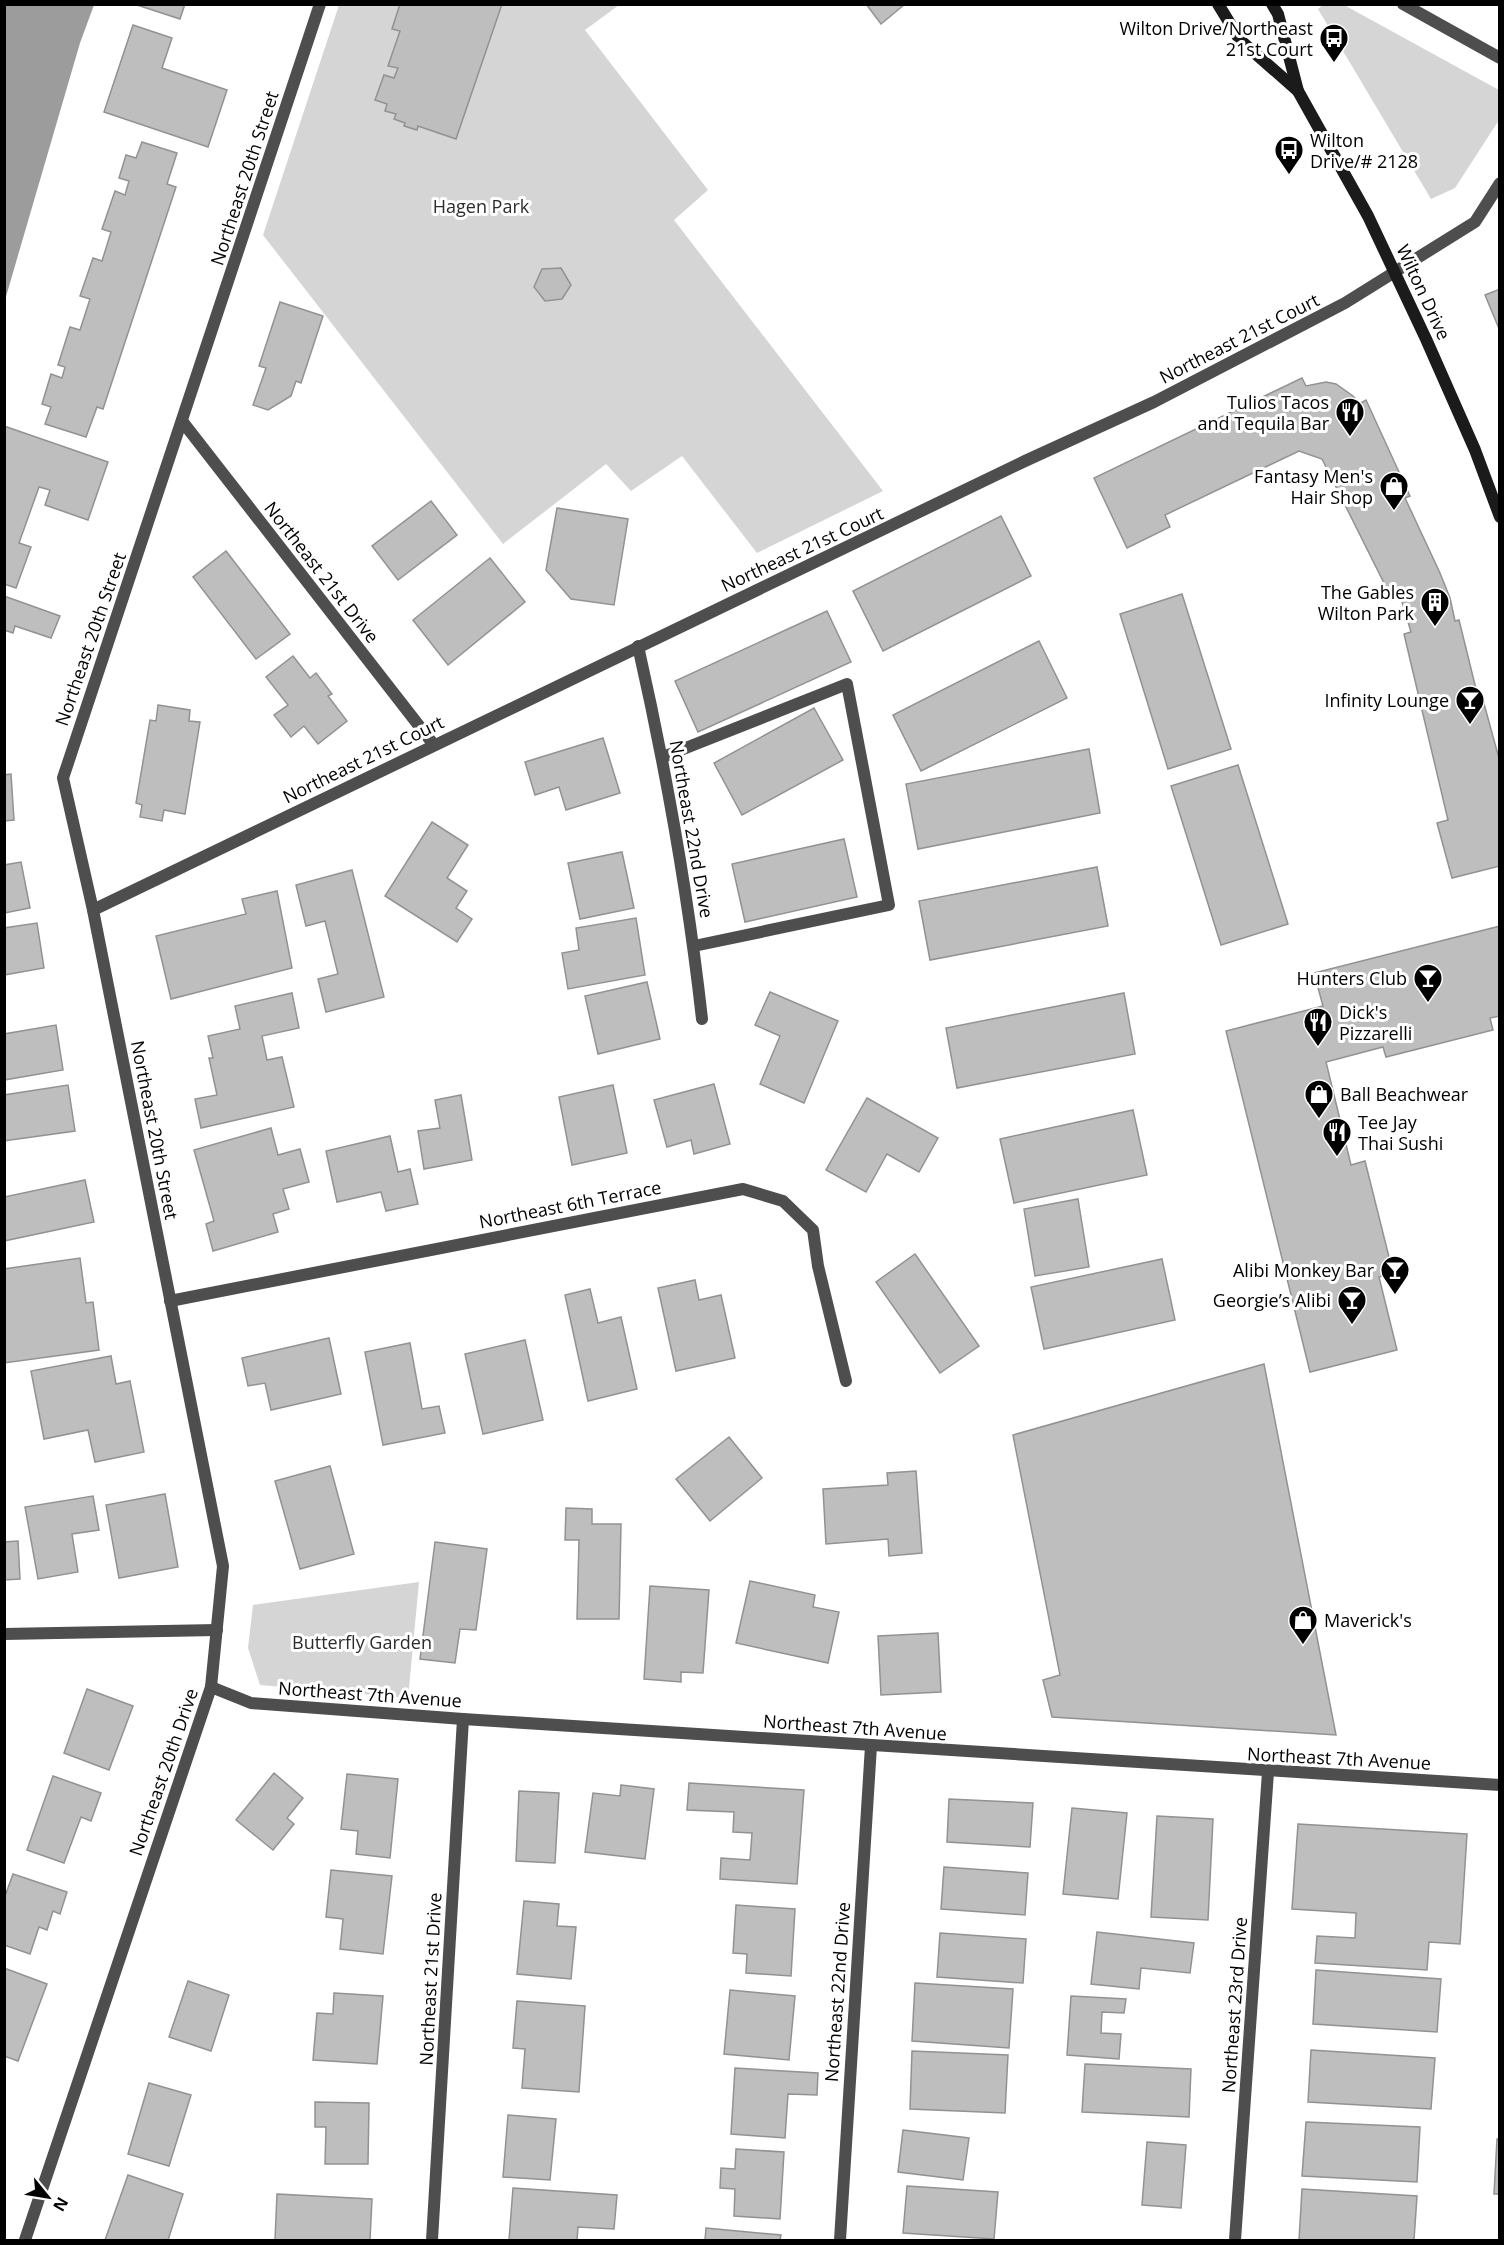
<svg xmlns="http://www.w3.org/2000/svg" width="1504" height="2245" font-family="'Open Sans',sans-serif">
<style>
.green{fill:#d5d5d5}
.water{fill:#9c9c9c}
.building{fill:#bebebe;stroke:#929292;stroke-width:1.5}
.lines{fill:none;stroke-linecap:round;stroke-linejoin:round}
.minor{stroke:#4e4e4e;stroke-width:12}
.secondary{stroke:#1b1b1b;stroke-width:12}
.labels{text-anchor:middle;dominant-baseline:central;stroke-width:6;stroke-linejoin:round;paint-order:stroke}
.poi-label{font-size:18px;fill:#000;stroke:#fff;text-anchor:end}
.street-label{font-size:18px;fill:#000;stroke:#fff}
.park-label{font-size:18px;fill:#2c2c2c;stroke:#fff}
</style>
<rect width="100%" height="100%" fill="#fff"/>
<g class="green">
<path d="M339,5H619L585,30L708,190L674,220L883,491L757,553L682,456L631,491L606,464L503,544L263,235Z"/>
<path d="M1323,5H1344L1499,90V120L1455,188L1431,199L1318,9Z"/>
<path d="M419,1582L408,1698L260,1685L248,1648L253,1605Z"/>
</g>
<path class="water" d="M5,4L94,5L80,43L5,300Z"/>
<g class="building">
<path d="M134,4H185L180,19Z"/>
<path d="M400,4H502L456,139L418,126L417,130L404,126L405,123L394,119L396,114L385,111L387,104L375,100L384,75L394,78L398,68L388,66L400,31L392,29Z"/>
<path d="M866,4H905L881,24Z"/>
<path d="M133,25L172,38L162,68L227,90L208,147L104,112Z"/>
<path d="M142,142L177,153L167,184L176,187L103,409L97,407L86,437L45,424L51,407L42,404L51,374L62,378L65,367L58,365L70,327L80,330L90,299L80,296L93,258L102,261L111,232L102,229L115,191L125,195L129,181L119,178L126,155L136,158Z"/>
<path d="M561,268L571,285L562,299L545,301L534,287L542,269Z"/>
<path d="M1500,289V331L1485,295Z"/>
<path d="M280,302L323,316L301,383L296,381L291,396L268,410L253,405L266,368L259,366Z"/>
<path d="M1302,378L1306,386L1326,382L1336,384L1353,396L1359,404L1366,400L1410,496L1405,498L1440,573L1450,598L1455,621L1459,620L1479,701L1483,700L1500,762V866L1452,878L1437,823L1448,820L1404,634L1411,632L1400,595L1392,599L1322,459L1299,451L1165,515L1170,527L1127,548L1094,478Z"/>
<path d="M4,426L108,462L88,520L45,505L50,490L39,487L19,543L31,547L16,588L4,584Z"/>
<path d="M431,501L457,535L398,580L372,546Z"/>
<path d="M557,508L628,519L614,605L571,599L546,570Z"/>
<path d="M1001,516L1031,576L883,651L853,591Z"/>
<path d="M226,551L290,634L256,659L193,577Z"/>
<path d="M490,558L525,602L448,665L413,620Z"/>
<path d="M1182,594L1231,749L1168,769L1120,614Z"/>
<path d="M4,596L60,616L51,638L15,626L13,633L4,630Z"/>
<path d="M827,611L851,662L698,732L675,681Z"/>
<path d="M1039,641L1067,698L921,771L893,715Z"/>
<path d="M293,656L310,678L316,673L332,694L328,696L347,721L318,744L304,726L291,737L274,715L288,705L266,677Z"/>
<path d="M158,705L190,710L189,721L200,722L185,814L164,810L162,821L140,817L142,805L136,803L150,720L156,721Z"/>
<path d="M814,708L843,760L742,815L714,763Z"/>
<path d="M603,738L620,793L566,810L559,787L535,795L525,762Z"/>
<path d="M1089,749L1100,813L918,849L906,784Z"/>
<path d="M1238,765L1288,924L1221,945L1171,786Z"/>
<path d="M11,774L14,820L4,821V775Z"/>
<path d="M432,822L468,845L447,878L467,891L456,908L472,919L457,942L385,896Z"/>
<path d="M844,839L857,897L745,922L732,864Z"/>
<path d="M622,852L634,908L580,919L568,863Z"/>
<path d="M21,862L30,908L4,913V865Z"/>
<path d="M1097,867L1108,926L930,960L919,901Z"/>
<path d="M352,870L384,997L326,1012L318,979L338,974L325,921L306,926L296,885Z"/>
<path d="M277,891L292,968L171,999L156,936L246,914L242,899Z"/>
<path d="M636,918L645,975L568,989L562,953L579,950L576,928Z"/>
<path d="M37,923L44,968L4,975V928Z"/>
<path d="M1500,926V1016L1490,1018L1493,1030L1386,1057L1383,1047L1326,1062L1351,1165L1365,1161L1393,1273L1379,1277L1397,1350L1310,1372L1226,1031L1323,1006L1314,973Z"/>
<path d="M647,982L660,1039L598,1054L585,996Z"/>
<path d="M770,992L838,1021L804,1103L760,1084L780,1036L755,1025Z"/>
<path d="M292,993L299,1028L262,1036L267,1060L282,1057L294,1107L201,1128L195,1099L217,1095L209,1058H213L208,1036L240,1029L235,1006Z"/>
<path d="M1124,993L1135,1054L957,1088L946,1028Z"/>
<path d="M56,1025L63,1070L4,1080V1034Z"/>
<path d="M714,1084L730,1144L694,1154L691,1140L667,1147L654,1100Z"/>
<path d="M68,1085L75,1131L4,1141V1095Z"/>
<path d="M613,1085L627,1153L572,1165L559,1097Z"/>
<path d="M461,1095L472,1160L424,1169L418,1131L440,1128L435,1100Z"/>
<path d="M867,1098L938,1138L919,1172L887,1154L866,1192L826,1170Z"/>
<path d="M1133,1110L1147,1175L1014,1203L1000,1139Z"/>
<path d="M271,1128L278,1155L300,1149L309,1182L283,1189L289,1209L273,1214L278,1232L213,1251L206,1224L214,1221L194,1150Z"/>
<path d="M390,1136L398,1172L410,1169L418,1204L386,1211L381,1192L337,1202L326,1151Z"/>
<path d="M85,1180L94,1222L4,1241V1197Z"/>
<path d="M1078,1199L1089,1267L1035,1276L1024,1209Z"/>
<path d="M915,1254L979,1346L940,1373L876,1282Z"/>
<path d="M80,1258L86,1303L93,1302L99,1350L4,1363V1269Z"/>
<path d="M1162,1259L1175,1320L1044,1349L1031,1287Z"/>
<path d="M695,1280L699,1300L721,1295L735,1358L676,1371L658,1288Z"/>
<path d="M590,1289L598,1323L621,1317L637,1389L588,1401L565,1295Z"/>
<path d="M329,1338L341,1394L271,1410L265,1383L248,1386L242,1358Z"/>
<path d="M525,1340L543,1420L483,1434L465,1354Z"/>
<path d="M410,1343L422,1409L439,1406L445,1433L383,1445L365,1352Z"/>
<path d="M111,1356L116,1384L130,1381L144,1452L95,1462L88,1430L44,1439L31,1371Z"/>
<path d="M1264,1364L1336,1735L1052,1717L1043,1680L1060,1675L1013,1435Z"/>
<path d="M729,1437L762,1478L710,1521L676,1479Z"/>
<path d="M330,1466L354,1554L300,1569L275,1481Z"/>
<path d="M916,1471L922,1553L889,1556L888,1539L826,1544L823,1489L888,1485L887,1473Z"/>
<path d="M165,1494L178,1567L119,1578L106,1505Z"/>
<path d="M93,1496L99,1530L72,1534L78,1572L38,1579L25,1507Z"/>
<path d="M566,1508L592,1509V1524H621L619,1619H577L579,1540H565Z"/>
<path d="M18,1541L20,1579L4,1580V1542Z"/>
<path d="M435,1542L487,1549L476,1630L460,1629L455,1663L420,1659Z"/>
<path d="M750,1581L815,1595L813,1607L839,1612L828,1663L736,1643Z"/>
<path d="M650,1586L709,1590L703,1673L681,1672V1682L644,1679Z"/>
<path d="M938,1633L941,1692L881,1695L878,1636Z"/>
<path d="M87,1689L133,1706L109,1770L64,1753Z"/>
<path d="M274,1773L303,1798L287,1818L294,1824L273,1850L236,1820Z"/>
<path d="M347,1774L398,1779L390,1858L356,1854L358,1831L341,1829Z"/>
<path d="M53,1776L101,1793L91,1821L81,1817L64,1863L27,1850Z"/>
<path d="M689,1783L804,1790L797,1884L720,1879L721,1858L750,1860L752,1833L733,1832L734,1812L687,1810Z"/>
<path d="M621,1785L654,1789L645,1859L585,1852L593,1793L620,1796Z"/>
<path d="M519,1791L559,1793L555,1863L516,1861Z"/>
<path d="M949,1799L1033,1803L1030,1847L947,1842Z"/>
<path d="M1072,1808L1127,1813L1118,1899L1063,1894Z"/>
<path d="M1157,1816L1213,1819L1208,1920L1151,1917Z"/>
<path d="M1298,1824L1467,1834L1460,1944L1429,1942L1427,1970L1315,1963L1317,1936L1355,1938L1356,1913L1292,1909Z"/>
<path d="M944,1867L1028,1873L1025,1915L941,1909Z"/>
<path d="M331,1870L392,1876L383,1954L340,1949L343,1919L326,1917Z"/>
<path d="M13,1874L67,1892L60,1914L53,1911L47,1930L39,1927L30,1954L4,1945V1899Z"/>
<path d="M524,1901L559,1904L557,1926L576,1927L571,1979L517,1974Z"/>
<path d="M736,1905L795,1909L791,1976L746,1973L747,1954L733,1953Z"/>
<path d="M1097,1932L1194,1943L1190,1973L1141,1968L1139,1989L1091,1984Z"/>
<path d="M940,1933L1026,1939L1023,1983L937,1977Z"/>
<path d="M4,1968L47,1984L18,2061L4,2056Z"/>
<path d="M1316,1970L1441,1979L1437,2032L1313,2024Z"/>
<path d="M188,1981L229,1995L211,2051L169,2037Z"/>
<path d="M915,1983L1013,1989L1009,2048L912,2041Z"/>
<path d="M730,1990L795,1996L789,2060L724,2054Z"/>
<path d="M334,1993L383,1996L377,2064L313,2060L317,2013L333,2014Z"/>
<path d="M1071,1996L1126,1999L1124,2013L1102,2012L1101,2033L1121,2034L1119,2059L1067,2055Z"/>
<path d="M517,2001L585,2006L579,2092L522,2088L525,2049L513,2048Z"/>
<path d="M1311,2050L1435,2058L1431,2109L1308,2102Z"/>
<path d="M912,2051L1008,2055L1005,2113L910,2109Z"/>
<path d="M1085,2064L1191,2069L1189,2117L1082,2112Z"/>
<path d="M735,2068L818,2073L817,2095L788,2094L785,2138L731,2134Z"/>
<path d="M149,2083L191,2095L169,2166L128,2154Z"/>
<path d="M315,2102L369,2103L368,2164H325L326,2127H315Z"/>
<path d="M508,2115L556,2119L550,2180L503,2177Z"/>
<path d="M1306,2122L1420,2127L1417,2182L1302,2176Z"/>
<path d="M903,2130L969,2138L963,2180L898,2172Z"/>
<path d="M1497,2139H1500V2194H1494Z"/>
<path d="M1147,2142L1186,2145L1181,2208L1142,2205Z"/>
<path d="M736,2149L784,2152L780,2219L734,2216L735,2189L720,2188L721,2168L735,2169Z"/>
<path d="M128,2175L183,2194L168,2240H105Z"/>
<path d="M907,2186L998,2192L994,2239L903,2233Z"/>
<path d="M513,2188L617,2195L614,2229L578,2227L577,2240H509Z"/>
<path d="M1302,2189L1417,2196L1414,2240H1299Z"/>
<path d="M277,2194L372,2199L370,2240H275Z"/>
<path d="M706,2228L781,2235L780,2240H705Z"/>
</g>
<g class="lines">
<g class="minor">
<path d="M1403,4L1500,58"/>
<path d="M182,421L434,745"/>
<path d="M638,646C666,770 688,893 702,1019"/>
<path d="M663,757L847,684L889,905L694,946"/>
<path d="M93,910L1025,461L1154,402L1345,303L1475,222L1500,183"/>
<path d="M170,1301L743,1189L783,1201L813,1230L818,1266L846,1381"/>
<path d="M4,1634L217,1630"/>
<path d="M211,1687L251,1703L463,1719L1500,1785"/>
<path d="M25,2240L211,1687L223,1566L93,910L63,778L320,4"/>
<path d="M432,2240L463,1719"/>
<path d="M840,2240L871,1746"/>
<path d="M1235,2240L1268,1772"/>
</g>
<g class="secondary">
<path d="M1218,4L1240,40L1298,91"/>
<path d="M1272,4L1278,14L1298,91L1368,216L1426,339L1475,450L1500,517"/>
</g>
</g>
<defs>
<g id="bus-pin" transform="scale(1.5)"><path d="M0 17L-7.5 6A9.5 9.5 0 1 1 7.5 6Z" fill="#000" stroke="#fff"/><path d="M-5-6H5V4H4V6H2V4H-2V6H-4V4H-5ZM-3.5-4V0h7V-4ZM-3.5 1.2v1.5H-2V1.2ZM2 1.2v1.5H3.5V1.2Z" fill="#fff"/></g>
<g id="restaurant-pin" transform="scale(1.5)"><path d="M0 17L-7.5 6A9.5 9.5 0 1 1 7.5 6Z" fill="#000" stroke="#fff"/><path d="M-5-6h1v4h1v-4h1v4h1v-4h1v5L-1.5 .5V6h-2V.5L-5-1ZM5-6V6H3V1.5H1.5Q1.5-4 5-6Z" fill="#fff"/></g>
<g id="shop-pin" transform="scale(1.5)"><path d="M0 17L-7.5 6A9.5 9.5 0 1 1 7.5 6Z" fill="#000" stroke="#fff"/><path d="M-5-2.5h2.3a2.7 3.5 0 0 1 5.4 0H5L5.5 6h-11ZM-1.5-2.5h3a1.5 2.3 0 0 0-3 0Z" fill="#fff"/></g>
<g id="building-pin" transform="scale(1.5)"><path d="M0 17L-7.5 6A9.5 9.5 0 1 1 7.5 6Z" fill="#000" stroke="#fff"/><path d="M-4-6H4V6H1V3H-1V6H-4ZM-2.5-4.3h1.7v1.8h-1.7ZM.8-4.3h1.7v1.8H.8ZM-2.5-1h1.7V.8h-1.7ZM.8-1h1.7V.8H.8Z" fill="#fff"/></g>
<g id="bar-pin" transform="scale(1.5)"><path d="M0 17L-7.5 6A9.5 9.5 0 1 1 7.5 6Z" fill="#000" stroke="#fff"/><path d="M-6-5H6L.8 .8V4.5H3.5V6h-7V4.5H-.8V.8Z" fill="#fff"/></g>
</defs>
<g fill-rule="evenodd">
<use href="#bus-pin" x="1334" y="38"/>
<use href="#bus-pin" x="1289" y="150"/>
<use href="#restaurant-pin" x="1350" y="412"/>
<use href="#shop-pin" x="1394" y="486"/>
<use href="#building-pin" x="1435" y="602"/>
<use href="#bar-pin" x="1470" y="700"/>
<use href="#bar-pin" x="1428" y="978"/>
<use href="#restaurant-pin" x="1318" y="1022"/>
<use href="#shop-pin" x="1319" y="1094"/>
<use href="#restaurant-pin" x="1337" y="1132"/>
<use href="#bar-pin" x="1395" y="1270"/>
<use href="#bar-pin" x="1352" y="1300"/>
<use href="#shop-pin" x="1303" y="1620"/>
</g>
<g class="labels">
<g class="poi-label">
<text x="1313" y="28">Wilton Drive/Northeast<tspan x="1313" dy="21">21st Court</tspan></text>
<text x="1310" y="140" text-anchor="start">Wilton<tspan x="1310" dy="21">Drive/# 2128</tspan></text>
<text x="1329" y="402">Tulios Tacos<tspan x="1329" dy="21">and Tequila Bar</tspan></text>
<text x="1373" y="476">Fantasy Men's<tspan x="1373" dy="21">Hair Shop</tspan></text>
<text x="1414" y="592">The Gables<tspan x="1414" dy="21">Wilton Park</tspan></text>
<text x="1449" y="700">Infinity Lounge</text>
<text x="1407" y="978">Hunters Club</text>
<text x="1339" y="1012" text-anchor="start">Dick's<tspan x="1339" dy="21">Pizzarelli</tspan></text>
<text x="1340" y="1094" text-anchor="start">Ball Beachwear</text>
<text x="1358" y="1122" text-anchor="start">Tee Jay<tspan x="1358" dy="21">Thai Sushi</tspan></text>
<text x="1374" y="1270">Alibi Monkey Bar</text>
<text x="1331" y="1300">Georgie’s Alibi</text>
<text x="1324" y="1620" text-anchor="start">Maverick's</text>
</g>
<g class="street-label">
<text transform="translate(244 178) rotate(-72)">Northeast 20th Street</text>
<text transform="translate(1424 292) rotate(65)">Wilton Drive</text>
<text transform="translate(1239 338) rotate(-27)">Northeast 21st Court</text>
<text transform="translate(802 549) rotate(-25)">Northeast 21st Court</text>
<text transform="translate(322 572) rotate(52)">Northeast 21st Drive</text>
<text transform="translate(90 639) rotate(-71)">Northeast 20th Street</text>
<text transform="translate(363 759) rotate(-26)">Northeast 21st Court</text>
<text transform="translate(692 829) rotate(80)">Northeast 22nd Drive</text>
<text transform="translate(155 1130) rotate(79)">Northeast 20th Street</text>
<text transform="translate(570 1204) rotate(-11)">Northeast 6th Terrace</text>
<text transform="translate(370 1694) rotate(4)">Northeast 7th Avenue</text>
<text transform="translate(855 1727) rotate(4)">Northeast 7th Avenue</text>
<text transform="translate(1339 1758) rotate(3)">Northeast 7th Avenue</text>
<text transform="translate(163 1772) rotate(-71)">Northeast 20th Drive</text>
<text transform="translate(430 1979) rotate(-87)">Northeast 21st Drive</text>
<text transform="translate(837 1992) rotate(-86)">Northeast 22nd Drive</text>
<text transform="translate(1234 2005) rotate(-86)">Northeast 23rd Drive</text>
</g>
<g class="park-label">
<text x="481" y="206">Hagen Park</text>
<text x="362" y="1642">Butterfly Garden</text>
</g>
</g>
<rect width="1504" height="2245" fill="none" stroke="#000000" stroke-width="12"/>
<g transform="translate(48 2197) rotate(120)" stroke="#ffffff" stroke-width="4.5" paint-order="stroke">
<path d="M0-4.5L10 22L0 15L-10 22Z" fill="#000000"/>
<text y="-9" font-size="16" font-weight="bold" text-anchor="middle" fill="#000000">N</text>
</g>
</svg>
